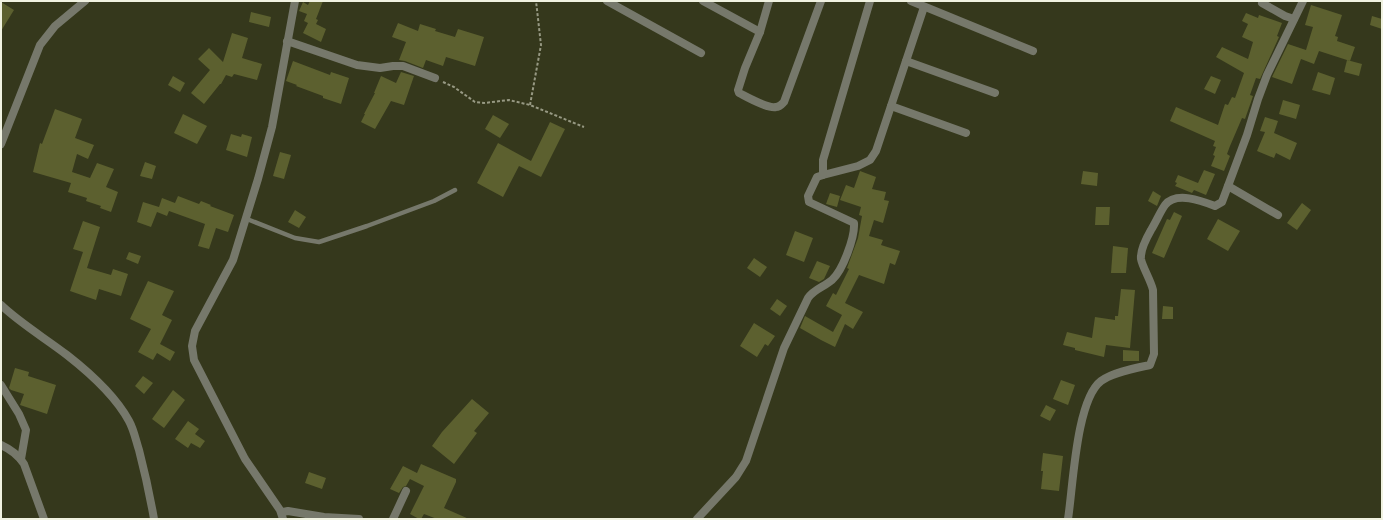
<svg xmlns="http://www.w3.org/2000/svg" width="1383" height="520" font-family="'IBM Plex Sans',sans-serif">
<style>
.building{fill:#5c602f}
.lines{fill:none;stroke-linecap:round;stroke-linejoin:round}
.path{stroke:#979983;stroke-width:2;stroke-dasharray:3 2;stroke-linecap:butt}
.service{stroke:#76786b;stroke-width:4.5}
.minor{stroke:#76786b;stroke-width:8}
.tertiary{stroke:#76786b;stroke-width:8}
</style>
<rect width="100%" height="100%" fill="#35381c"/>
<g class="building">
<path d="M310,1H323L316,19L318,20L316,24L326,29L321,42L303,33L308,23L304,21L307,14L299,11L303,2L308,5Z"/>
<path d="M1,2L14,10L1,31Z"/>
<path d="M1311,5L1342,15L1335,36L1338,37L1337,41L1355,47L1350,61L1319,51L1314,64L1301,59L1292,84L1272,77L1288,44L1306,50L1313,27L1305,25Z"/>
<path d="M251,12L271,17L269,27L249,22Z"/>
<path d="M1246,13L1258,18L1259,15L1282,23L1277,36L1279,37L1260,79L1256,78L1250,95L1253,96L1251,102L1245,119L1242,118L1230,146L1227,154L1230,156L1224,171L1211,166L1215,156L1213,155L1216,147L1213,146L1215,141L1170,121L1176,107L1218,125L1225,104L1228,105L1232,97L1235,98L1244,73L1216,57L1222,47L1248,59L1253,42L1242,37L1248,24L1242,21Z"/>
<path d="M1372,16L1382,19V29L1370,25Z"/>
<path d="M398,23L418,31L420,24L436,29L435,31L455,37L458,29L484,37L475,66L446,57L443,66L426,60L423,68L405,61L399,60L406,42L392,37Z"/>
<path d="M232,33L248,38L242,58L262,64L257,80L234,74L232,77L226,75L221,84H220L204,104L191,93L210,70L198,59L209,48L223,62Z"/>
<path d="M1347,60L1362,64L1359,76L1344,72Z"/>
<path d="M293,61L330,75L331,72L349,78L341,104L323,98V96L296,86L297,85L286,81Z"/>
<path d="M401,72L414,76L404,105L391,101L375,129L361,122L365,114H364L375,93H374L381,76L396,83Z"/>
<path d="M1318,72L1335,78L1330,95L1312,90Z"/>
<path d="M173,76L185,83L180,92L168,85Z"/>
<path d="M1211,76L1221,80L1215,94L1204,89Z"/>
<path d="M1283,100L1300,105L1296,119L1279,114Z"/>
<path d="M55,109L82,119L75,138L94,145L88,159L77,154L72,172L90,178L97,163L114,169L106,187L118,192L111,212L100,208L101,206L86,201L87,198L68,192L71,183L33,172L40,143L42,144Z"/>
<path d="M183,114L207,126L197,144L174,133Z"/>
<path d="M493,115L509,124L500,138L485,129Z"/>
<path d="M1265,117L1278,121L1274,133L1297,143L1290,160L1276,153L1274,158L1257,151L1265,132L1260,131Z"/>
<path d="M550,122L565,129L541,177L519,166L503,197L477,183L498,143L531,161Z"/>
<path d="M231,134L241,137L242,134L252,137L247,157L226,150Z"/>
<path d="M280,152L291,155L284,179L273,176Z"/>
<path d="M145,162L156,166L152,179L140,176Z"/>
<path d="M1204,170L1215,174L1206,195L1194,190L1192,193L1175,186L1177,183L1175,182L1178,175L1198,183Z"/>
<path d="M860,171L876,177L872,189L886,192L884,200L889,201L883,223L874,220L869,236L883,240L881,245L900,251L895,265L890,263L884,284L859,275L845,303L863,312L853,329L845,324L835,347L821,340L800,328L805,316L833,332L842,315L826,306L833,293L836,295L849,269L847,268L858,238L862,216L859,215L861,207L840,200L846,185L854,188Z"/>
<path d="M1083,171L1098,173L1097,186L1081,184Z"/>
<path d="M1153,191L1161,196L1157,206L1148,201Z"/>
<path d="M830,193L840,196L837,207L826,204Z"/>
<path d="M178,196L199,204L201,201L211,205L210,206L234,215L228,232L216,228L209,249L198,246L205,224L169,211L167,216L157,212L151,227L137,222L143,202L159,207L162,198L175,203Z"/>
<path d="M1302,203L1311,210L1297,230L1287,223Z"/>
<path d="M1096,207H1110L1109,225H1095Z"/>
<path d="M295,210L306,217L299,228L288,222Z"/>
<path d="M1174,212L1182,216L1164,258L1152,253L1167,219L1170,220Z"/>
<path d="M1218,219L1240,231L1228,251L1207,239Z"/>
<path d="M83,221L100,227L87,268L111,275L113,269L128,274L121,296L99,289L96,300L70,291L83,252L73,249Z"/>
<path d="M795,231L813,238L804,262L786,255Z"/>
<path d="M1113,246L1128,248L1126,273H1111Z"/>
<path d="M129,252L141,256L138,264L126,259Z"/>
<path d="M754,258L767,267L760,277L747,268Z"/>
<path d="M817,261L830,266L824,279L819,282L809,278Z"/>
<path d="M148,281L174,291L162,315L172,320L160,344L175,352L170,361L157,353L153,360L138,352L151,329L130,319Z"/>
<path d="M1121,289L1135,290L1130,348L1106,345L1104,357L1075,350V348L1063,345L1067,332L1092,338L1095,317L1115,320V316H1118Z"/>
<path d="M777,299L787,306L780,316L770,309Z"/>
<path d="M1163,306L1173,307V319H1162Z"/>
<path d="M754,323L775,336L768,346L765,344L757,357L740,346Z"/>
<path d="M1123,350L1139,351V361H1123Z"/>
<path d="M15,368L29,372L28,376L56,385L47,414L20,405L24,394L11,390L9,388Z"/>
<path d="M143,376L153,383L144,394L135,386Z"/>
<path d="M1061,380L1075,385L1068,405L1053,399Z"/>
<path d="M173,390L185,400L164,428L152,419Z"/>
<path d="M472,399L489,413L474,431L477,433L454,464L432,446L442,432Z"/>
<path d="M1046,405L1056,410L1050,421L1040,416Z"/>
<path d="M188,421L199,429L195,434L205,441L200,448L191,443L188,448L175,439Z"/>
<path d="M1043,453L1063,456L1059,491L1041,489L1043,471H1041Z"/>
<path d="M421,464L456,479V482L444,508L469,519H437L424,514L421,519H419L410,514L424,486L410,479L406,486L403,487L399,493L390,489L403,466L417,473Z"/>
<path d="M309,472L326,478L322,489L305,483Z"/>
</g>
<g class="lines">
<g class="path">
<path d="M443,82L454,87L475,102L484,103L509,100L530,105L584,127"/>
<path d="M530,105L541,45L536,1"/>
</g>
<path class="service" d="M247,219L295,238L319,242L367,226L434,201L455,190"/>
<g class="minor">
<path d="M607,1L701,53"/>
<path d="M703,1L760,32"/>
<path d="M769,1L760,32L745,68L738,90L739,93C747,97 768,109 776,107C780,107 782,104 784,102L821,1"/>
<path d="M911,1L1033,51"/>
<path d="M1262,3L1285,16L1294,19"/>
<path d="M287,41L357,65L380,68L393,66H403L435,78"/>
<path d="M906,61L995,93"/>
<path d="M891,106L966,133"/>
<path d="M1,144L40,45L55,26L85,1"/>
<path d="M823,175L858,166L870,160L876,151L924,7"/>
<path d="M1228,186L1278,215"/>
<path d="M1,305C21,324 45,338 67,355C90,373 115,395 129,421C134,430 136,441 139,450C145,473 150,496 154,519"/>
<path d="M1,385L19,414L26,430L21,459"/>
<path d="M1,445C10,449 19,456 24,464L44,519"/>
<path d="M282,514L283,512L288,511L324,517L359,519"/>
<path d="M393,519L406,491"/>
<path d="M697,519L736,477L746,461L784,348L808,298C814,289 824,287 832,280C843,270 855,237 854,223L809,202L808,196L817,177L823,175V160L870,1"/>
<path d="M1068,519C1073,488 1076,400 1101,381C1113,372 1136,368 1150,365L1154,354L1153,290C1151,281 1142,266 1141,259C1140,250 1147,237 1151,230C1156,222 1160,212 1165,205C1176,191 1202,201 1215,206L1222,202L1247,135L1258,99L1267,75L1303,1"/>
</g>
<path class="tertiary" d="M283,519L280,510L245,459L194,360L192,346L195,331L233,260L258,179L272,127L295,1"/>
</g>
<rect width="1383" height="520" fill="none" stroke="#f0f2e1" stroke-width="4"/>
</svg>
